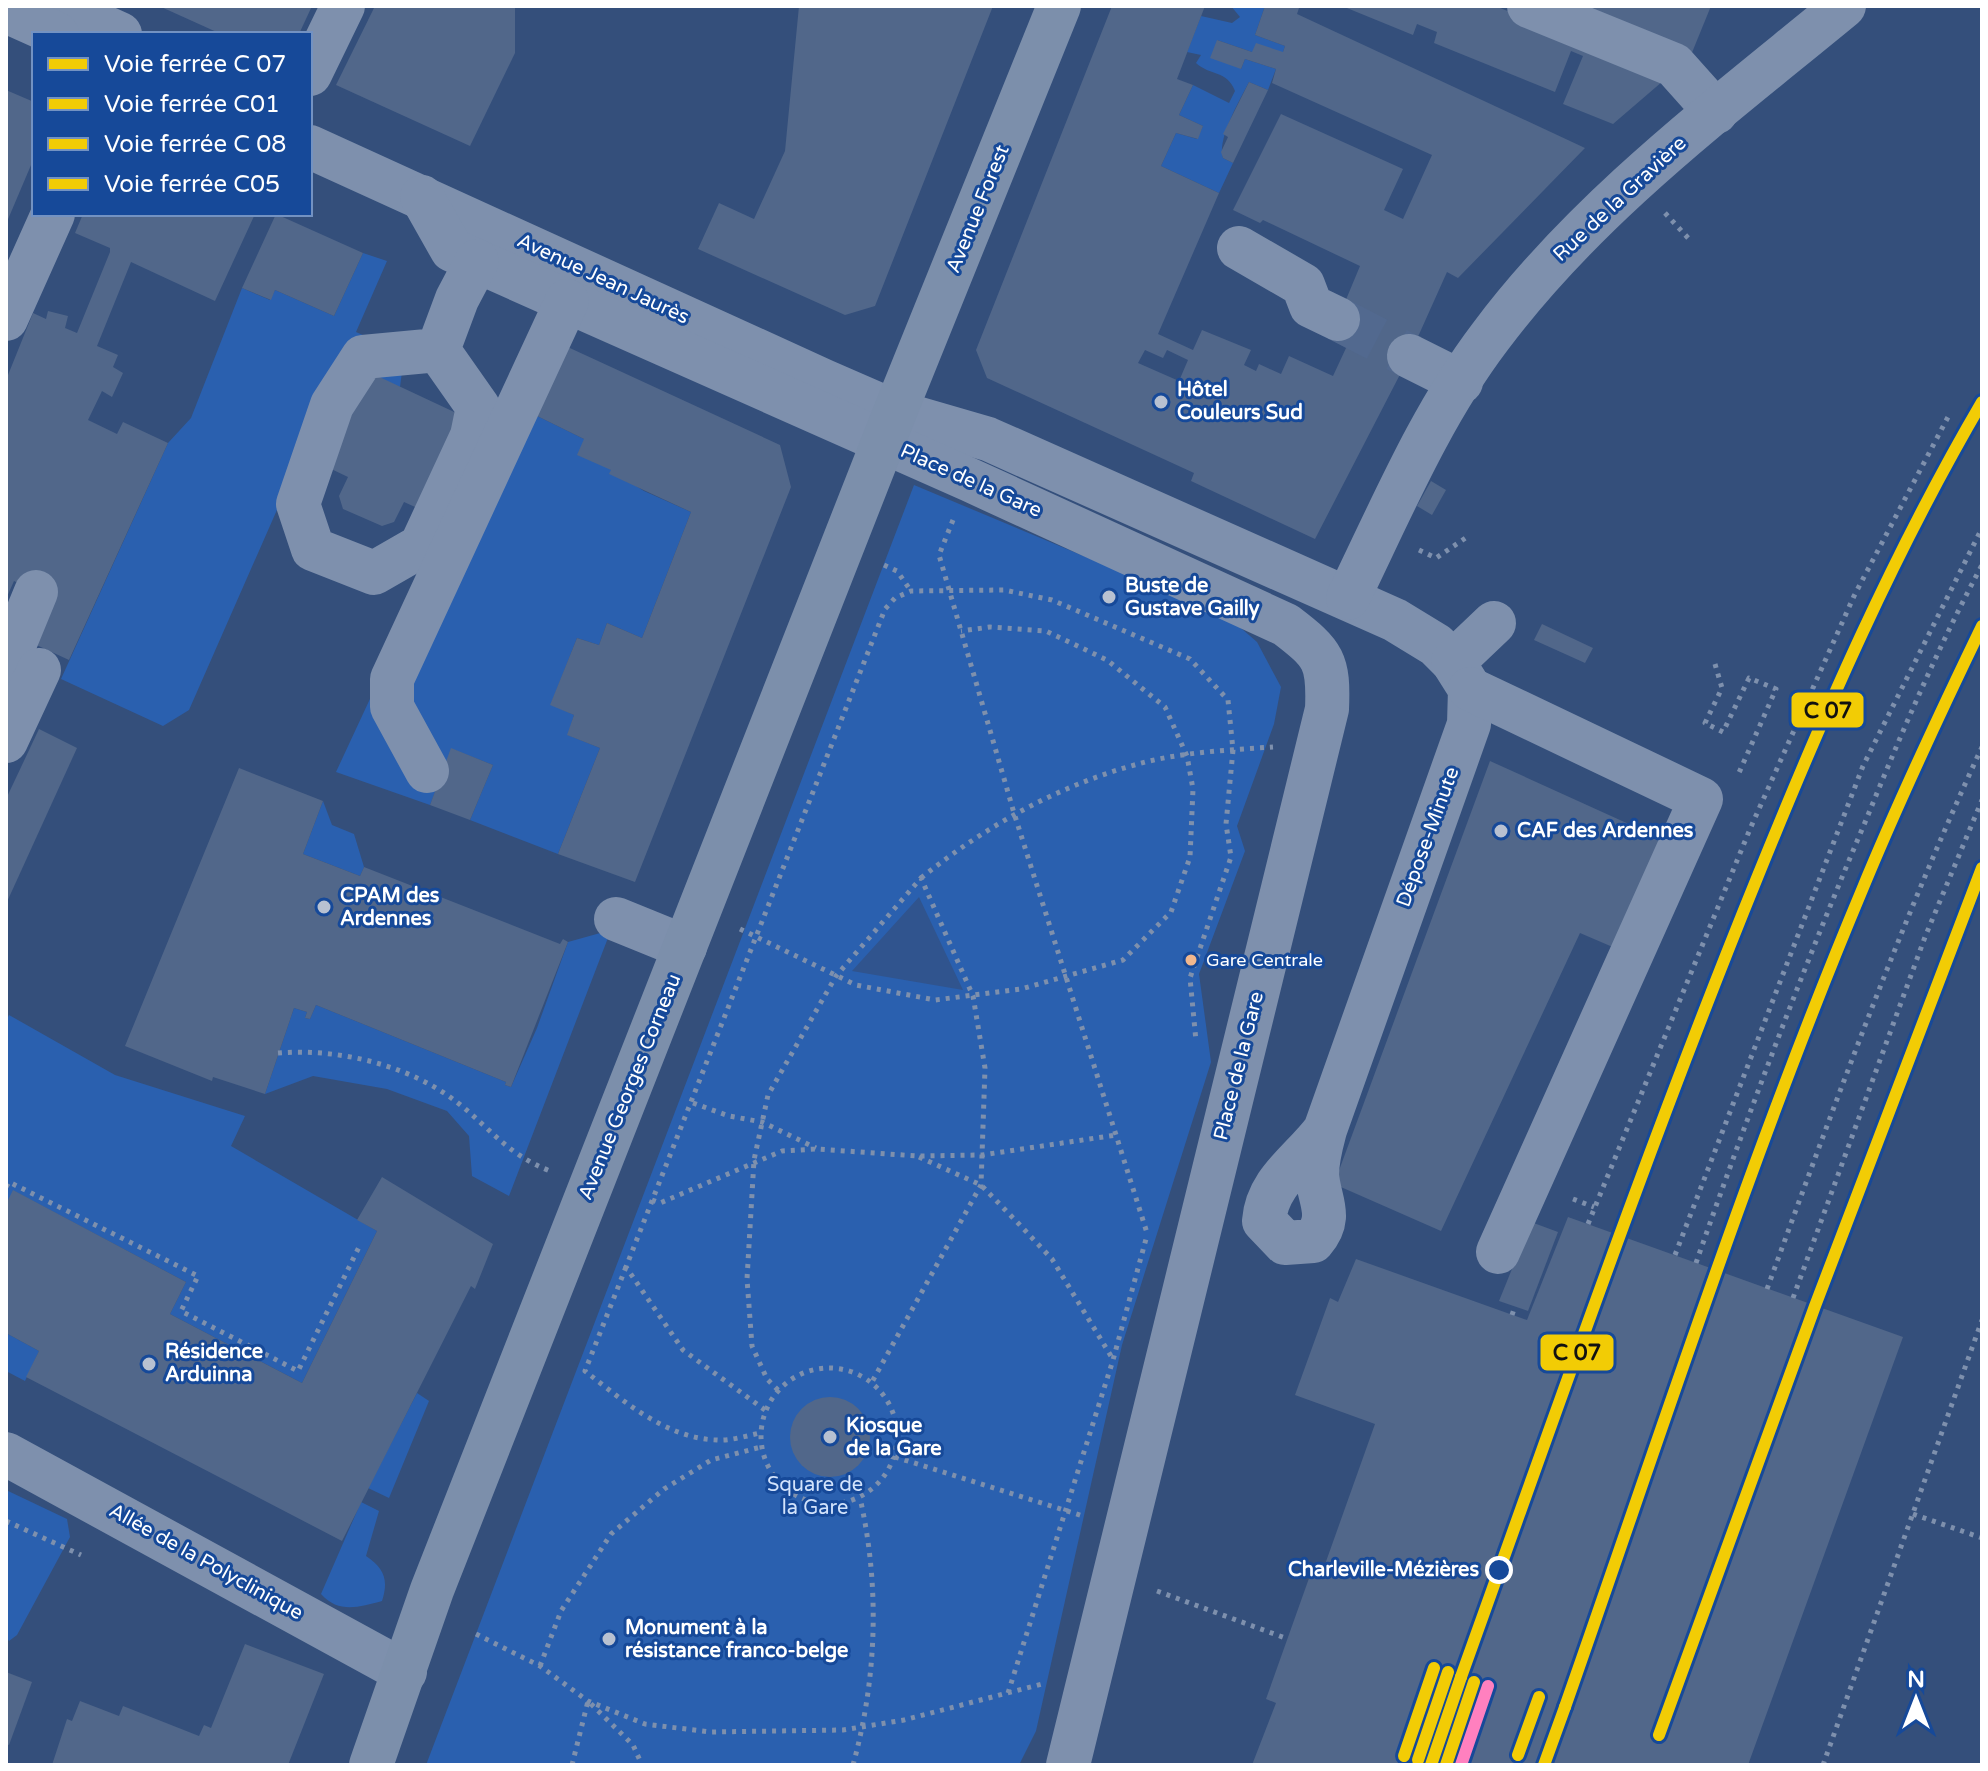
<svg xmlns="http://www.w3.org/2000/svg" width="1988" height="1771" font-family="'Varela Round',sans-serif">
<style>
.green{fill:#2a60af}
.water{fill:#30548e}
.building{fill:#51678a;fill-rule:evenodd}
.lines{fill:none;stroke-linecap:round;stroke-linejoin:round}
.minor-tunnel{stroke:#52698f;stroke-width:44;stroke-dasharray:44 22;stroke-linecap:butt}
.path{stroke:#7e90ad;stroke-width:5;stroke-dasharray:4 6;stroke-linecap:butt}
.minor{stroke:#7e90ad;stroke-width:44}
.major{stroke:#7c8fab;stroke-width:44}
.rail-1-casing{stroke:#164999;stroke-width:18}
.rail-2-casing{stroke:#164999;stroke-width:18}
.rail-3-casing{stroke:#164999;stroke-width:18}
.rail-4-casing{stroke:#164999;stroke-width:18}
.rail-5-casing{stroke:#164999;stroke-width:18}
.rail-6-casing{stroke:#164999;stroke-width:18}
.rail-1{stroke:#f2cc05;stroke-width:12}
.rail-2{stroke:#f2cc05;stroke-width:12}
.rail-3{stroke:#f2cc05;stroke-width:12}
.rail-4{stroke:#f2cc05;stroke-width:12}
.rail-5{stroke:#ff80bf;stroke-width:12}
.rail-6{stroke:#f2cc05;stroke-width:12}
.poi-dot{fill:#b8c1d1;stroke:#164999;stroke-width:3}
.bus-dot{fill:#f1b78d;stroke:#164999;stroke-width:3}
.stop-dot{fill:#164999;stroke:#fff;stroke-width:4}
.labels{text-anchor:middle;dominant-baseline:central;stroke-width:6;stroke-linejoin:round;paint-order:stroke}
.bus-label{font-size:18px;fill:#fff;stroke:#164999;text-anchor:start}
.street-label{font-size:20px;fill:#fff;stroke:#164999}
.poi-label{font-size:20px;font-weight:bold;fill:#fff;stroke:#164999;text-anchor:start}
.park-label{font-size:20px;fill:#d2e3fc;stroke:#164999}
.stop-label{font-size:20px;font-weight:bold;fill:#fff;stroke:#164999;text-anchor:end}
.line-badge{stroke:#164999;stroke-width:3}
.pale-badge-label{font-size:22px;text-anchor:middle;font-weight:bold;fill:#111}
</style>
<rect width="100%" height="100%" fill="#344f7b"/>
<g class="green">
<path d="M1231,6H1265L1255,35L1285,46L1283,52H1252L1217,40L1241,69L1245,59L1276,69L1268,90L1249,82C1238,103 1217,140 1223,158L1233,163L1219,193L1161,166L1176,133L1197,139L1203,126L1179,115L1193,85L1229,103L1235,91C1227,70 1210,76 1196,63L1201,55L1187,52L1201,16L1232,23L1240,17Z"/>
<path d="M363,253L387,261L356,332L392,348L403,364L400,387L342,362L189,710L163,726L61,679L168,443L191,418L242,288L270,300L275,290L334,316Z"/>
<path d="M529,412L584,439L611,470L644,491L691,512L642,638L607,623L599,645L577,638L551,704L574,715L568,735L600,748L558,854L470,820L493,765L452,749L430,805L336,772L495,430Z"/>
<path d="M914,485L1227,616L1257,642L1281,687L1274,724L1237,826L1245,851L1199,974L1211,1062L1122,1345L1036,1731L1019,1765H426Z"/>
<path d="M323,801L332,825L354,834L364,867L360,876L303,854Z"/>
<path d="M611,930L509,1196L472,1176L469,1136L447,1111L387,1089L313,1076L265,1094L294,1008L307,1012L305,1018L310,1019L316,1005L506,1082L505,1085L511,1087L537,1028L568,942Z"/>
<path d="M9,1015L115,1075L245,1116L231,1146L377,1231L302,1383L170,1314L186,1282L14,1191L6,1204V1021Z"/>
<path d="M6,1333L39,1351L25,1381L6,1371Z"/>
<path d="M417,1393L429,1401L389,1498L368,1488Z"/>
<path d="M6,1490L67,1519L70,1537L17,1635L9,1641L6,1636Z"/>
<path d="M361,1502L379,1511L366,1556C384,1568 389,1580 382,1601C359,1607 339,1614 321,1594Z"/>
</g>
<path class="water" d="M919,897L963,990L852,971Z"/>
<g class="building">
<path d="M159,6H312L299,34H221Z"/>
<path d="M375,6H515V53L470,146L336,85Z"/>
<path d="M799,6H993L875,306L845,315L698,249L719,203L754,219L785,151Z"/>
<path d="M1112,6H1205L1177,79L1193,85L1179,115L1203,126L1198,139L1176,133L1161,166L1219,193L1158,334L1193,350L1202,330L1251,350L1244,365L1256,371L1259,364L1281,374L1289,356L1333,376L1353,333L1335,326L1360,266L1263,220L1260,223L1233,210L1281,114L1403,169L1384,210L1403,219L1432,155L1272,83L1276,69L1245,59L1241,69L1210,58L1217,40L1252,52L1256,43L1283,52L1285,46L1255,35L1265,6L1299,8L1297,14L1585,148L1458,278L1447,272L1408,359L1315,539L1191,481L1194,473L987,378L976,350ZM1145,350L1163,358L1167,350L1188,360L1179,381L1138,363Z"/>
<path d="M1342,6H1495L1670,75L1613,124L1563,104L1583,56L1571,51L1555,92L1434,43L1437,32L1417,24L1413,35Z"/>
<path d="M1571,6H1711L1691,55Z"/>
<path d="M1249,82L1268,90L1233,163L1223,158L1221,152L1228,137L1223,134Z"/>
<path d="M6,90L34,102V158L6,224Z"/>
<path d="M83,214H255L215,301L131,262L97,346L118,355L113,367L123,373L112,397L102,391L88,420L117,434L123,422L168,443L69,660L30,642L50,598L14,581L6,599V380L33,313L46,319L48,311L68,316L65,328L77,333L110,252V248L75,233Z"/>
<path d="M276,214L363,253L334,316L275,290L271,300L242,288Z"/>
<path d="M559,343L780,445L791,487L635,882L558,854L600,748L567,735L574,715L550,705L577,638L599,645L607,623L642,638L691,512L609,474L611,470L577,455L584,439L529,412Z"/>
<path d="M371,373L467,418L424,511L404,502L394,522L382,526L343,509L339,496L348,477L327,467Z"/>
<path d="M1431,481L1446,490L1432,515L1417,506Z"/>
<path d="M1542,624L1593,648L1585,663L1534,640Z"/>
<path d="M39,729L77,748L6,904V799Z"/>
<path d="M451,748L493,765L470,820L430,805Z"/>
<path d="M1490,761L1664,840L1615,948L1580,933L1441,1231L1334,1184Z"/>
<path d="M239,768L323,801L303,854L360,876L364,867L560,944L563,939L568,942L511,1087L505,1085L506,1082L316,1005L310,1019L305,1018L307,1012L294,1008L265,1094L213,1077L212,1081L125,1046Z"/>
<path d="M382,1177L493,1244L475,1289L471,1286L342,1541L26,1377L39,1351L6,1333V1204L13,1190L186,1282L170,1314L302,1383L377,1231L357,1220Z"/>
<path d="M1568,1217L1903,1337L1748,1765H1252L1276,1703L1266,1699L1313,1567L1323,1570L1375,1424L1295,1395L1330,1298L1338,1302L1356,1259L1527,1320Z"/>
<path d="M1531,1222L1558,1232L1528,1311L1499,1301Z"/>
<circle cx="830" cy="1437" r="40"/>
<path d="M245,1644L324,1674L288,1765H52L67,1719L72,1721L80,1701L119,1716L123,1706L199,1736L204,1725L211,1728Z"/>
<path d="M6,1672L32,1682L9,1745L6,1744Z"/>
</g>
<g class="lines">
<path class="minor-tunnel" d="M1338,319L1409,356"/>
<g class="path">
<path d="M1665,213L1689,239"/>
<path d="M953,520L939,555L1014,813L1148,1236"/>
<path d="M1419,550L1436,558L1467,537"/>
<path d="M884,565L897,571L911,591"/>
<path d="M1715,664L1722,688L1705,723L1723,732L1749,678L1776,689L1738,775"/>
<path d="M921,878C986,826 1057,786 1138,764C1181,752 1229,750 1273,747"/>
<path d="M740,929L856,985L935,1000L1021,989L1123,960L1171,912L1190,857L1193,789L1187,756L1165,707L1107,660L1046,631L990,627L961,631"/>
<path d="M278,1053C338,1048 410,1065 458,1103C492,1130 507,1154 550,1171"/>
<path d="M693,1103L729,1116L762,1122L816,1148"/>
<path d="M919,1157L981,1185L1018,1223L1052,1259L1114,1361"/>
<path d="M6,1187L9,1182L198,1276L181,1311L298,1371L360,1245"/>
<path d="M1573,1199L1594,1207"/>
<path d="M652,1200L660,1203L782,1151L817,1149L917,1156L982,1155L1116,1135"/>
<path d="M1588,1224L1750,829L1854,596L1948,417"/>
<path d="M1675,1255L1863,766L1982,528"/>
<path d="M1696,1263C1748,1114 1804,966 1866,820C1901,734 1938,647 1982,565"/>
<path d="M626,1267L585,1371C622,1400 667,1439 717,1440C730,1441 746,1436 760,1433"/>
<path d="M1767,1289C1834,1106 1900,924 1982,747"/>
<path d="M1793,1298L1925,937L1982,800"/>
<path d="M1512,1315L1515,1306"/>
<circle cx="829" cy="1436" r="68"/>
<path d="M778,1390L767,1379L752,1346L747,1279L754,1160L768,1095L836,976L921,878L973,996L985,1068L981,1185L872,1382"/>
<path d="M765,1410L683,1350L626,1267L885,609L895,598L911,591L1004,590L1052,600L1190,659L1228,700L1233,750L1226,824L1231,857L1190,978L1196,1041"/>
<path d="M895,1457L1083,1516"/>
<path d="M1913,1514L1982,1538"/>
<path d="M6,1521L81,1555"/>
<path d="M1157,1591L1288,1639"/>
<path d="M476,1634L540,1666L588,1701L645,1724L710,1732L843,1730L904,1720L1042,1684"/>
<path d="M540,1666L561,1611L611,1534L664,1489L711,1460L761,1447"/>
<path d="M1008,1693L1113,1360L1146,1239"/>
<path d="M572,1765L588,1701L633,1745L642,1765"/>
<path d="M853,1765C877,1678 880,1586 860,1498"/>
<path d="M1823,1765L1982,1320"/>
</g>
<g class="minor">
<path d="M58,6L120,34"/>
<path d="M1529,6L1674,65L1716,112"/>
<path d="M6,11L57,34"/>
<path d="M310,74L343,6"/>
<path d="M310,147L824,381L895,412L988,439L1395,620L1436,645L1453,662L1470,689L1469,724L1325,1130C1321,1145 1317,1159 1317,1175C1319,1201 1334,1217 1313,1241L1285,1243L1264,1221C1267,1181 1302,1161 1325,1130"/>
<path d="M422,197L452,250L970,480L1286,625C1324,654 1329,661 1327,709L1068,1765"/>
<path d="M1239,248L1303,285L1311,306L1338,319"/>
<path d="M6,319L53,214"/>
<path d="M438,350L363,357L332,405L298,504L313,549L374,573L421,546L472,436L478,407L438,350L457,299L477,261"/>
<path d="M1409,356L1461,382"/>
<path d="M1348,598C1391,510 1430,416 1490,337C1587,207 1719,109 1844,6"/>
<path d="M1453,662L1494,623"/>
<path d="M6,665L36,592"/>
<path d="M1470,689L1701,799L1498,1252"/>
<path d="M6,741L39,670"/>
<path d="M427,771L392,707V679L567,301"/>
<path d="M616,919L685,947"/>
<path d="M6,1454L405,1672"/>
</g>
<path class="major" d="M371,1765L432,1590L895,412L1059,6"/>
<g class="rail-1-casing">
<g id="rail-1">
<path d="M1461,1677C1557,1410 1650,1141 1757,878C1823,715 1893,554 1982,402"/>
<path d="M1565,1707C1661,1434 1750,1157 1862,890C1899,800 1940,713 1982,626"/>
<path d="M1659,1735L1815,1306L1982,868"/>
</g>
</g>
<g class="rail-2-casing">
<g id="rail-2">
<path d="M1431,1765L1461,1677"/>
<path d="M1544,1765L1565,1707"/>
</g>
</g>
<g class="rail-3-casing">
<path id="rail-3" d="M1446,1765L1474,1682"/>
</g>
<g class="rail-4-casing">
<path id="rail-4" d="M1418,1760L1448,1672"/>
</g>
<g class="rail-5-casing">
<path id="rail-5" d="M1461,1765L1488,1686"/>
</g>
<g class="rail-6-casing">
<g id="rail-6">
<path d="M1518,1755L1539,1697"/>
<path d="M1404,1756L1434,1668"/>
</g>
</g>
<use href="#rail-1" class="rail-1"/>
<use href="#rail-2" class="rail-2"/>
<use href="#rail-3" class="rail-3"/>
<use href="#rail-4" class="rail-4"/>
<use href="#rail-5" class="rail-5"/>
<use href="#rail-6" class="rail-6"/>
</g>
<g class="poi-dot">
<circle cx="1161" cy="402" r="8"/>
<circle cx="1109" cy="597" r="8"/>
<circle cx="1501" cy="831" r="8"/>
<circle cx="324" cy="907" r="8"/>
<circle cx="149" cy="1364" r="8"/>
<circle cx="830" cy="1437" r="8"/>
<circle cx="609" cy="1639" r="8"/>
</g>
<circle class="bus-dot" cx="1191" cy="960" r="7"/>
<circle class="stop-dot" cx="1499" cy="1570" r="12"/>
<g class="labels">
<g class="bus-label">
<text x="1206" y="960">Gare Centrale</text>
</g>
<g class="street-label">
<text transform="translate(1620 199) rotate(-43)">Rue de la Gravière</text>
<text transform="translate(978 209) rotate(-68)">Avenue Forest</text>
<text transform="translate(603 279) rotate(25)">Avenue Jean Jaurès</text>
<text transform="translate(971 481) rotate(24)">Place de la Gare</text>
<text transform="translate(1428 837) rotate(-70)">Dépose-Minute</text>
<text transform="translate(1239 1066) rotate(-76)">Place de la Gare</text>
<text transform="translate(630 1087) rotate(-68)">Avenue Georges Corneau</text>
<text transform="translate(206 1562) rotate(29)">Allée de la Polyclinique</text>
</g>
<g class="poi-label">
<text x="1177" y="390">Hôtel<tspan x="1177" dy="23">Couleurs Sud</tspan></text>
<text x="1125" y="586">Buste de<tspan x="1125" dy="23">Gustave Gailly</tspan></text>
<text x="1517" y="831">CAF des Ardennes</text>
<text x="340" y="896">CPAM des<tspan x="340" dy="23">Ardennes</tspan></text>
<text x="165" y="1352">Résidence<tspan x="165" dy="23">Arduinna</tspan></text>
<text x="846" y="1426">Kiosque<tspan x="846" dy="23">de la Gare</tspan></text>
<text x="625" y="1628">Monument à la<tspan x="625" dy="23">résistance franco-belge</tspan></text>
</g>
<g class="park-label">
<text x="815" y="1485">Square de<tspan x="815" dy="23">la Gare</tspan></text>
</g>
<g class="stop-label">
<text x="1479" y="1570">Charleville-Mézières</text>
</g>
</g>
<g class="line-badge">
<rect x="1790" y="691" width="75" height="38" rx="8" fill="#f2cc05"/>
<rect x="1539" y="1333" width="76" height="39" rx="8" fill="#f2cc05"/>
</g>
<g class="pale-badge-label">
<text x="1828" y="718">C 07</text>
<text x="1577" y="1360">C 07</text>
</g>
<rect width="1988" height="1771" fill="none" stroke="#ffffff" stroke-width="16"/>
<rect x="32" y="32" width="280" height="184" fill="#164999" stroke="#7392c2" stroke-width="2"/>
<rect x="48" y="58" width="40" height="12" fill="#f2cc05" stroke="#7392c2" stroke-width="2"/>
<text x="104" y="72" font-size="24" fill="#ffffff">Voie ferrée C 07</text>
<rect x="48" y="98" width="40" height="12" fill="#f2cc05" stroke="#7392c2" stroke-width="2"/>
<text x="104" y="112" font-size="24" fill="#ffffff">Voie ferrée C01</text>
<rect x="48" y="138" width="40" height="12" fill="#f2cc05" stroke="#7392c2" stroke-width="2"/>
<text x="104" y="152" font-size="24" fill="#ffffff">Voie ferrée C 08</text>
<rect x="48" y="178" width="40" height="12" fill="#f2cc05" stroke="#7392c2" stroke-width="2"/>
<text x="104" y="192" font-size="24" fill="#ffffff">Voie ferrée C05</text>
<g transform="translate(1916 1699)" stroke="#164999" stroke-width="6" paint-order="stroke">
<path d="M0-6L14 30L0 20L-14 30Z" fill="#ffffff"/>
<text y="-12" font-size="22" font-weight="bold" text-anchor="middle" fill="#ffffff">N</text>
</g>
</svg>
